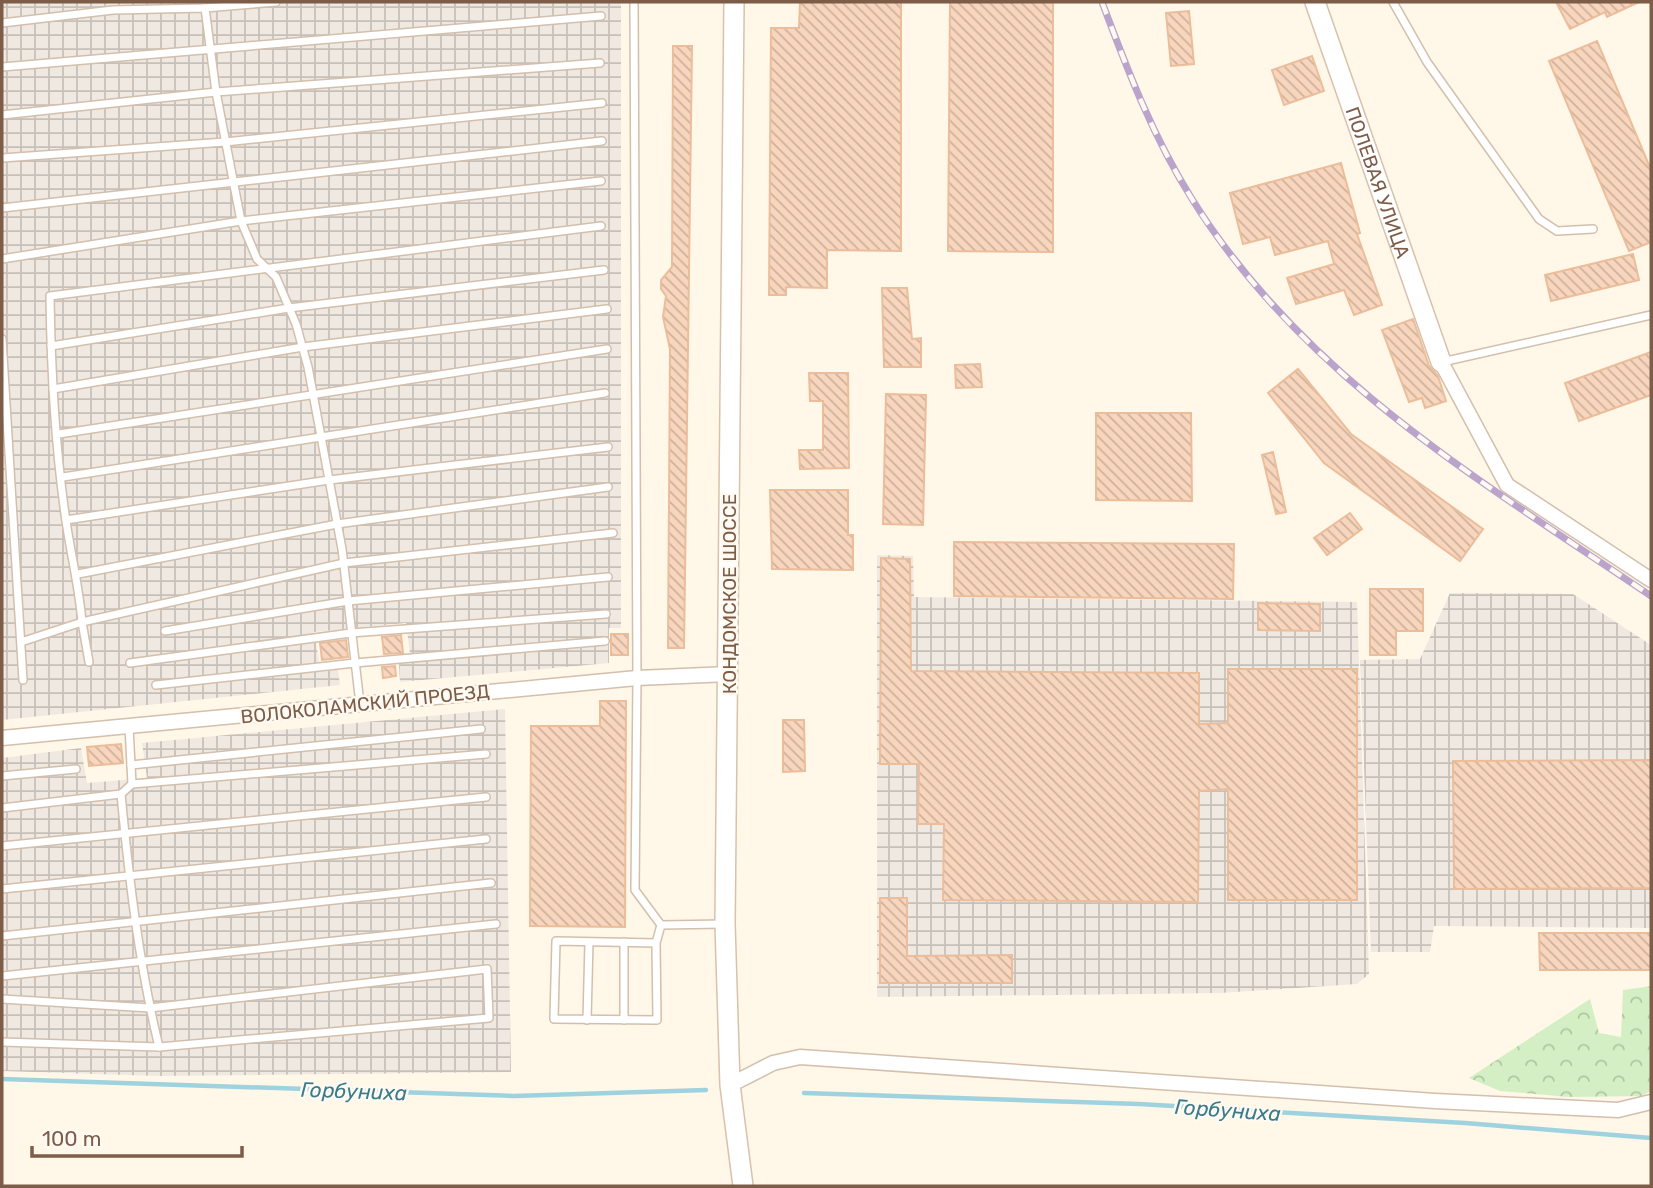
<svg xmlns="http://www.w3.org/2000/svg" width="1653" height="1188" font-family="Rubik,sans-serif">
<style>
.industrial{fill:url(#industrial-grid)}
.forest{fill:url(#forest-crowns)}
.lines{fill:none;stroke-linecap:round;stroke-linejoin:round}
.stream{stroke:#9ed2df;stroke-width:4.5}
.building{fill:url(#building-back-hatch);stroke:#ecbd9b;stroke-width:2}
.lane-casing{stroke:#d3bfac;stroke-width:10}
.street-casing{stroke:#d3bfac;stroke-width:17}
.secondary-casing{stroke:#d9c1ab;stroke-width:22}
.lane{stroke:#fff;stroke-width:7}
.street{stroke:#fff;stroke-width:14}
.secondary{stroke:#fff;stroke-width:19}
.rail-casing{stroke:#bba4cc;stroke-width:7}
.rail{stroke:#fffaf1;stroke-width:4.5;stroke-dasharray:13;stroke-linecap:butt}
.labels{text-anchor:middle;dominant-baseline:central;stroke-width:5;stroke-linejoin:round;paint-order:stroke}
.street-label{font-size:19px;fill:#7d5d48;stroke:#fffaf1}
.water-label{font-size:21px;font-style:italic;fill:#3b7b8b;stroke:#fffaf1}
</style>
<defs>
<pattern id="industrial-grid" width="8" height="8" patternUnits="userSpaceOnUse" patternTransform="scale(1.75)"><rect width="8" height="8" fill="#efe9e2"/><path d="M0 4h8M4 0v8" fill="none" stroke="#c7c0b9"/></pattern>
<pattern id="forest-crowns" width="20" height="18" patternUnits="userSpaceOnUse" patternTransform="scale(1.75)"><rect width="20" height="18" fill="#d4efc4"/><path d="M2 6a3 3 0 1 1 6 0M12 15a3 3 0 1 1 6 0" fill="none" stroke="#b1c5a1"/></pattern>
<pattern id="building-back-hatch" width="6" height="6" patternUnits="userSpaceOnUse" patternTransform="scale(1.75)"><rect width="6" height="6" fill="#f8d6bd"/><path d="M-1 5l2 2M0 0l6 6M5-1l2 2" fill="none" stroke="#ceb19c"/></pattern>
</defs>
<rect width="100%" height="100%" fill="#fff7e8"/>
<g class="industrial">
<path d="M2,2H621V628H609V663L400,682L399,664L411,662L406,623L314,632L321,672L338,670L340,685L2,720Z"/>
<path d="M877,555L913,556L914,597L1357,602L1369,974L1357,984L1220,993L877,997Z"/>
<path d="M1450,593L1573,594L1651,645V928L1434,926L1430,952H1371L1360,660L1420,659Z"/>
<path d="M505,709L511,1072L157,1076L2,1071V758L81,748L87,783L147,778L142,743Z"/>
</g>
<path class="forest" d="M1651,986V1091L1641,1096L1569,1097L1500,1091L1469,1078L1590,999L1599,1033L1621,1037L1623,990Z"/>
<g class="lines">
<g class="stream">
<path d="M2,1079L514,1096L706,1090"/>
<path d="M804,1093L1139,1104L1465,1123L1651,1138"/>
</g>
</g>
<g class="building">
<path d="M800,2H901V251L827,250V288L786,287V295H769L771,28H799Z"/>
<path d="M950,2H1053V252L948,251Z"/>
<path d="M1556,2H1639L1607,17L1605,12L1570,29Z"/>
<path d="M1189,11L1194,64L1171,66L1166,13Z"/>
<path d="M1597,41L1651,170V242L1629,251L1549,61Z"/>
<path d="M673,46H692L684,648H668L670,349L663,317L666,296L661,289V280L672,267Z"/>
<path d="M1312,56L1324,91L1284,105L1272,70Z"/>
<path d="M1341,163L1360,233L1357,234L1382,305L1354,315L1344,290L1296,304L1287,278L1334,264L1328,241L1275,255L1270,237L1243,244L1230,193Z"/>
<path d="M1633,254L1639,280L1551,301L1545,275Z"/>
<path d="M882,288H907L912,339L921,338V367H884Z"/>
<path d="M1413,319L1429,366L1438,376L1446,401L1425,408L1422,398L1409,402L1382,330Z"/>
<path d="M1651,352V395L1579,421L1565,383Z"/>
<path d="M980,364L982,387L956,388L955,365Z"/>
<path d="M1298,369L1351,434L1483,529L1460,561L1324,463L1268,393Z"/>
<path d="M809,373H848L849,468L800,469L799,450H823V401H810Z"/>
<path d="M886,394L926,395L923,525L883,524Z"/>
<path d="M1096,413H1191L1192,501L1096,500Z"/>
<path d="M1273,452L1286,512L1276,514L1262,455Z"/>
<path d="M770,490H848V535H853V570L772,569Z"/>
<path d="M1350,513L1362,529L1327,555L1314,538Z"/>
<path d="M954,542L1234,544L1233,599L954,596Z"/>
<path d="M881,558L910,559L911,671L1199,673V724L1228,723V669H1357V900H1228V789L1199,791L1198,902L943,900L944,824H918L919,764H880Z"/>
<path d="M1370,589H1423V631H1396V655H1370Z"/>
<path d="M1258,603L1320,604V631L1258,630Z"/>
<rect x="611" y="634" width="17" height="21"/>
<path d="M401,635L403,653L384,654L382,637Z"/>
<path d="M346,640L348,657L322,660L320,643Z"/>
<path d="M395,666L396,676L383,678L382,667Z"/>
<path d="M600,701H626L625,927L530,926L531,726H600Z"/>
<path d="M783,720H804L805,771L783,772Z"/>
<path d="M121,744L123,763L89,766L87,747Z"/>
<path d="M1651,760V888L1454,889L1453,761Z"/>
<path d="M880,898H907V956L1012,955V983H880Z"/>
<path d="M1539,933H1651V970H1540Z"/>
</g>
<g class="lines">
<g class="lane-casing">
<g id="lane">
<path d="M634,2L637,678L635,890L661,925"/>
<path d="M1393,2L1427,62L1539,219L1557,231L1593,229"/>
<path d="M205,8L276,2"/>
<path d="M2,23L113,10L205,8L216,92L241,221L257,259L276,277L296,324L308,367L342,549L360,704"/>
<path d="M2,67L601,16"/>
<path d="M2,115L216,92L600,63"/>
<path d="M2,158L225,142L602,103"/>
<path d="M2,208L602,141"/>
<path d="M601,226L50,296C51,370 55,447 66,521C71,555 79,587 82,622L344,563L613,533"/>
<path d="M2,259L241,221L601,181"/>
<path d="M2,339L23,680"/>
<path d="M51,346L289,308L604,270"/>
<path d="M1442,362L1651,315"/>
<path d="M53,389L303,347L607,309"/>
<path d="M59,434L607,349"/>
<path d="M63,477L605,393"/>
<path d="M66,520L329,480L608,447"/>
<path d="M78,574L337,524L608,487"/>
<path d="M165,631L348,601L608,577"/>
<path d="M21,642L82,622L89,662"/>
<path d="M130,663L351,633L606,614"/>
<path d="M156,685L355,663L605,641"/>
<path d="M129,727L132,784L121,794C129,879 139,964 159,1047"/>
<path d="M131,765L481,729"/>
<path d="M2,776L76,769"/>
<path d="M132,784L486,754"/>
<path d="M2,808L121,794"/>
<path d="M2,846L486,797"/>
<path d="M2,889L486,839"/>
<path d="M661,925L724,924"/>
<path d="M2,936L491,883"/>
<path d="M656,943L556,941L554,1019L657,1020L656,943L661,925"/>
<path d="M2,976L496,924"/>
<path d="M2,999L150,1008L487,969L489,1018L159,1047L2,1042"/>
<path d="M587,1020L589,942"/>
<path d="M624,1020V942"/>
</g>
</g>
<g class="street-casing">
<g id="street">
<path d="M1441,362L1507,485L1651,580"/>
<path d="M2,738L637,678L729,674"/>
<path d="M730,1085L773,1063L800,1057L1435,1101L1618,1110L1651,1102"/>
</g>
</g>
<g class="secondary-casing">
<g id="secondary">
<path d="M734,2L725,924L730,1085L743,1186"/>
<path id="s1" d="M1315,2L1441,362"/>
</g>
</g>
<use href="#lane" class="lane"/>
<use href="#street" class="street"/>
<use href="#secondary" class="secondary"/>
<g class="rail-casing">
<path id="rail" d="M1102,2C1127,69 1153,137 1192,199C1303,377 1481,481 1651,596"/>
</g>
<use href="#rail" class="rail"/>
</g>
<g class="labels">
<g class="street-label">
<text stroke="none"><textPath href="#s1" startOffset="191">ПОЛЕВАЯ УЛИЦА</textPath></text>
<text transform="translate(729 594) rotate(-90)">КОНДОМСКОЕ ШОССЕ</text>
<text transform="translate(365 704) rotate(-6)">ВОЛОКОЛАМСКИЙ ПРОЕЗД</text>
</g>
<g class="water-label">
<text transform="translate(354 1091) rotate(2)">Горбуниха</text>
<text transform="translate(1228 1110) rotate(4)">Горбуниха</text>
</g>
</g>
<rect width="1653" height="1188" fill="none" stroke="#7d5d48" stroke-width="7"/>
<path d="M32 1146v10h210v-10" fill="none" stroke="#7d5d48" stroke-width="3.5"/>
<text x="42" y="1146" font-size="21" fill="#7d5d48" stroke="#fffaf1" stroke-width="5" paint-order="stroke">100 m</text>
</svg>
